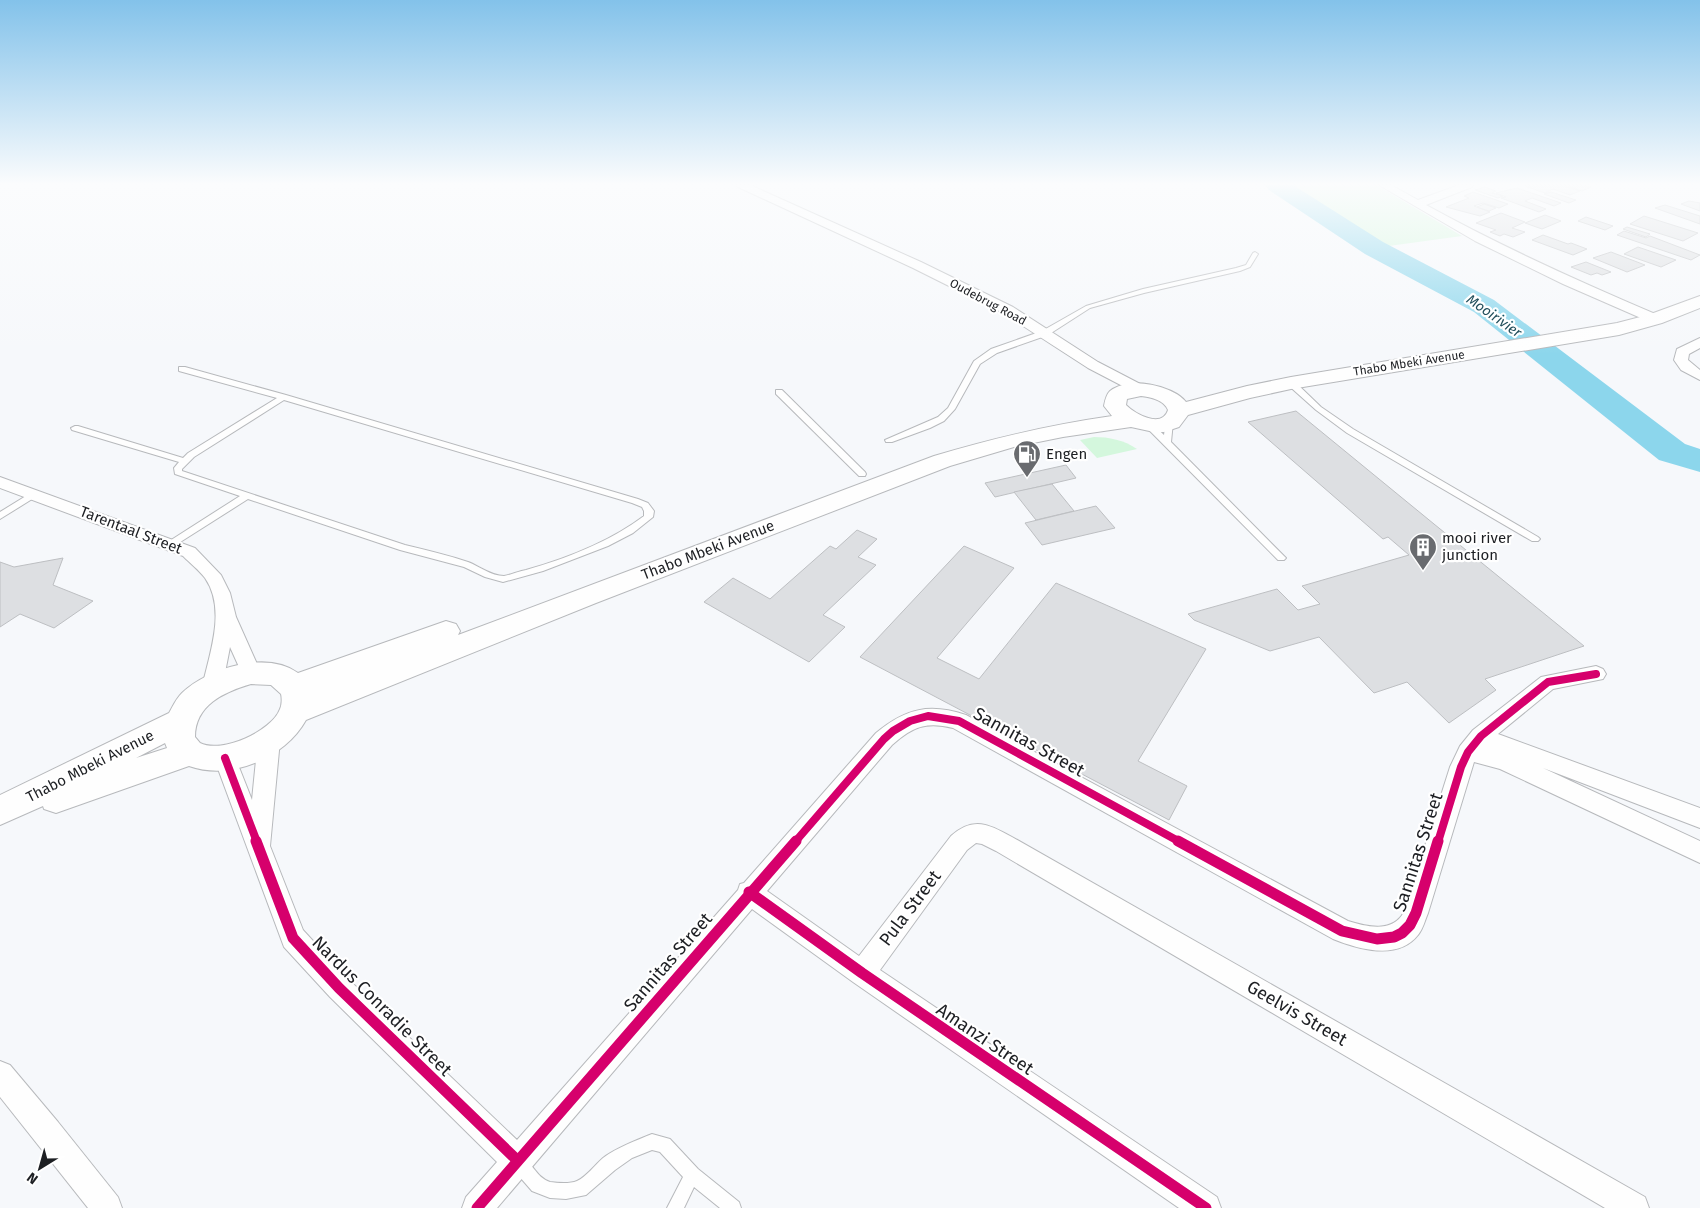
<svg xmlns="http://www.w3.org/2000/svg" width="1700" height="1208" font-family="'Fira Sans',sans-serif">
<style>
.green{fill:#d4f7dd}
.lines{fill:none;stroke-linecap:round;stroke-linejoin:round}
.river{fill:#8cd6ec;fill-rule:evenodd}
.building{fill:#dddfe2;stroke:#bdbfc2}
.service-casing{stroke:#b7b9bc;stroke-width:2}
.minor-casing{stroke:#b7b9bc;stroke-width:2}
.secondary-casing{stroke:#b7b9bc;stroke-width:2}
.service{fill:#fefefe;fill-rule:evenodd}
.minor{fill:#fefefe;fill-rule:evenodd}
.secondary{fill:#fefefe;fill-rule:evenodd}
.cycleway-far1-casing{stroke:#fff;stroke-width:11}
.cycleway-casing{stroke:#fff;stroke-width:14}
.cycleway-far1{stroke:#d6006c;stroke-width:8}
.cycleway{stroke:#d6006c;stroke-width:11}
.labels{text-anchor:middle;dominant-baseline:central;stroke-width:4.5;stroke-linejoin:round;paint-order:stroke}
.far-street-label{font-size:12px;fill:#1d1f23;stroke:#fff}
.far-water-label{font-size:14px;font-style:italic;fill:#214e5b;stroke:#fff}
.poi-label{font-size:15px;fill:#1d1f23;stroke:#fff;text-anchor:start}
.street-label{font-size:15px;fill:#1d1f23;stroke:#fff}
.near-street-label{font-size:18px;fill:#1d1f23;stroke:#fff}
</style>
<rect width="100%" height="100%" fill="#f6f8fb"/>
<g class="green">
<path d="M1277,185H1376L1462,236L1374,248Z"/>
<path d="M1094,437C1109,437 1124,440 1137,449L1097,458L1080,440Z"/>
</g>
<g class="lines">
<path class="river" d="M1265,185H1293L1383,242L1494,300L1685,444L1700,449V472L1659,460L1474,312L1365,254L1269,190Z"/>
</g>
<g class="building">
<path d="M1527,185H1561L1580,191L1570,195L1553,189L1545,193L1525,186Z"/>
<path d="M1564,185H1583L1591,187L1582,191Z"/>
<path d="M1485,187L1496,191L1492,193L1503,196L1498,198L1475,190Z"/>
<path d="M1517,188L1561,203L1554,206L1532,198L1525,201L1546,209L1539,212L1501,198L1506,197L1496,193Z"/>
<path d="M1473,192L1508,204L1499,208L1483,203L1474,206L1490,212L1480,216L1446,207L1469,198L1464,196Z"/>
<path d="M1551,192L1576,200L1569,203L1544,194Z"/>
<path d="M1689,201L1700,203V211L1681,204Z"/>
<path d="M1484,204L1496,208L1489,211L1477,207Z"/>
<path d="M1665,205L1700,216V224L1655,208Z"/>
<path d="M1501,213L1525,222L1512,228L1525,232L1513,237L1504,234L1500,236L1490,232L1496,230L1476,223Z"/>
<path d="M1545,215L1561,221L1542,229L1525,223Z"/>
<path d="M1644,216L1698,233L1683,241L1630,224Z"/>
<path d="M1586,217L1613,226L1605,230L1578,221Z"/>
<path d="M1627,227L1650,234L1646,237L1623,229Z"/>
<path d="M1624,231L1646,238L1650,236L1700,255L1691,260L1617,235Z"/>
<path d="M1543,235L1568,244L1571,243L1587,249L1573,255L1532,240Z"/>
<path d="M1638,247L1676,260L1661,267L1624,254Z"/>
<path d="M1611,252L1645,265L1627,272L1593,258Z"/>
<path d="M1586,262L1611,272L1602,275L1597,273L1591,275L1571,267Z"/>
<path d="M1296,411L1434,524L1584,646L1485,679L1496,690L1449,723L1407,682L1374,693L1319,637L1270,651L1194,620L1188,614L1277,589L1298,610L1320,604L1302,586L1409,555L1388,537L1383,539L1248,422Z"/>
<path d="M1066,465L1076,478L995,497L985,483Z"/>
<path d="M1052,484L1074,511L1036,520L1014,492Z"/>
<path d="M1096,506L1115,528L1042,545L1025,523Z"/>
<path d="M857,530L877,539L858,557L876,565L823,615L845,627L809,662L704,602L733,578L770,599L830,546L836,549Z"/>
<path d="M964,546L1014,568L937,658L979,679L1056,583L1206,649L1138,761L1187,786L1169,820L860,657Z"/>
<path d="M63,558L53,585L93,601L54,628L20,614L0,627V562L14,567Z"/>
</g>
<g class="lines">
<g class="service-casing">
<g id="service">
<path d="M1255,252L1258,254L1250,267L1240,271L1144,293L1090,308L1048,335L997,353L980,364L955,409L944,421L930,428L892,442H886L885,440L938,417L948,408L974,361L991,349L1042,331L1086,306L1143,289L1236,268L1246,265L1253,253Z"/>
<path d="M179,367H185L286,395L638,499L648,503L654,511L653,517L633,533L608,546L543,571L503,582L485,577L464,567L400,550L248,499L174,546H168L166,544L168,542L240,496L175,474L174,468L179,462L72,430L71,428L75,426H78L183,458L188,453L277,398L179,371ZM284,400L632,503L642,507L644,511V516C611,541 565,559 526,570C519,571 511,575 504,576C491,576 479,566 468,562C447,555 426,550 405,545L182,471V469L194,457Z"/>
<path d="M1288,381H1294L1321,407L1353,429L1538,537L1540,539L1538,541H1532L1347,433L1316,410L1288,385Z"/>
<path d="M776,390H782L865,472L866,474L865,476H859L776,394Z"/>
<path d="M1166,420H1169L1173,422L1171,442L1284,556L1286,558L1284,560H1278L1143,424L1147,422H1150L1164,435Z"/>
<path d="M34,491L37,492L38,494L37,496L0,519V512Z"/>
<path d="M652,1134L670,1139L698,1169L739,1202L741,1208H720L694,1187L684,1208H667L683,1177L660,1152L652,1150L632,1158L615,1170L586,1195L566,1199L550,1198L532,1191L512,1168L510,1162L512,1156L518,1154C531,1159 536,1178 550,1182C557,1183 570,1184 577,1181C586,1177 595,1165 603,1158C618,1147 635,1141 652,1134Z"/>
</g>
</g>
<g class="minor-casing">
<g id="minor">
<path d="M737,185H750L921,262L1013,307L1098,362L1146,387L1148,390L1146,393H1136L1088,368L1003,313L913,268L738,187Z"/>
<path d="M1379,185H1391L1418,200L1459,185H1473L1472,187L1426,205C1502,247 1580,282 1660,316L1662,319L1660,322H1650L1563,284L1475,241Z"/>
<path d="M1700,338V348L1689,354L1688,360L1700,370V380L1681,370L1674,360L1677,349Z"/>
<path d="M0,477L195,548L221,575L230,593L236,617L261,673L258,678L251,681L244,678L230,647L222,688L219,694L212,696L205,694L202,688C209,654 227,610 205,578C199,570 190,563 183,556L0,488Z"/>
<path d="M1596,666L1603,669L1606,674L1603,679L1553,689L1498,734L1700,808V828L1543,768L1700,841V863L1500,769L1474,762L1428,913C1425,920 1423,929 1418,935C1398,961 1358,949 1333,939L953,728C926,721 912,727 892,745L767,891L859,956L951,836C973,816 989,824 1012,837L1645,1197L1649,1208H1605L996,851L982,844L976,843L967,850L880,970L1217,1197L1221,1208H1179L853,982L752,909L497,1208H462L466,1197L497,1162L330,997L284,947L214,758L217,752L225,749L233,752L252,800L258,740L261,734L269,731L277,734L280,740L270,846L303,930L348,979L517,1140L738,890L740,884L744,883L876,733C906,708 930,703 966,715L1348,921C1367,927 1393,933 1404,912L1450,767L1460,746L1473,730L1541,677Z"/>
<path d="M0,1061L10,1065L58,1122L118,1197L122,1208H88L0,1097Z"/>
</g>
</g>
<g class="secondary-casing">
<path id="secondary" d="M1700,296V308L1662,323L1619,335L1291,389L1250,398L1188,415L1179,427L1164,432H1154L1131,427L1063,437L1014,447L950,466L596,603L306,720C285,758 231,781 189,766L56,813L44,809L43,806L0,825V795L169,713C173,706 176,699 182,693C208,668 267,650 298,673L446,621L456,624L460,631L458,635L934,456C994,438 1050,425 1112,416L1104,406C1105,401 1106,395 1110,391C1128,376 1173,385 1186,402L1247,386L1291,377L1617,323L1648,315ZM1141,396C1151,397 1164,400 1168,410C1162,429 1135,414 1126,405L1127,399ZM251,684L271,685L281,694C282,698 282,705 280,709C272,731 222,754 200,743L195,737C195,705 224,692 251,684ZM165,743L167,748L136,758Z"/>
</g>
<use href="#service" class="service"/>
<use href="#minor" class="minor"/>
<use href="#secondary" class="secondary"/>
<g class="cycleway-far1-casing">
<g id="cycleway-far1">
<path d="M225,758L257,842"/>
<path d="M795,842L884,739L893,731L910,721L928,716L959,721L1180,842"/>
<path d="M1438,842L1461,767L1468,752L1481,736L1548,682L1596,674"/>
</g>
</g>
<g class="cycleway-casing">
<g id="cycleway">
<path d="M256,841L293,938L339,988L517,1160"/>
<path d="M1178,841L1342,931L1377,939L1394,937L1402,933L1410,925L1416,913L1438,841"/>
<path d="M749,892L862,973L1206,1208"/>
<path d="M477,1208L796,841"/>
</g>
</g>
<use href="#cycleway-far1" class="cycleway-far1"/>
<use href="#cycleway" class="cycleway"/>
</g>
<linearGradient id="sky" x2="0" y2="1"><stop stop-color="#83c2ea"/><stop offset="0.52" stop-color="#fbfcfd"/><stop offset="1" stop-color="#fbfcfd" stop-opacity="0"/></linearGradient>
<rect width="1700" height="354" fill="url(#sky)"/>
<defs>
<g id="fuel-pin" transform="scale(1.4375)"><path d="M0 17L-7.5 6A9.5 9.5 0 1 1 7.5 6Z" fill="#696b6f" stroke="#fff"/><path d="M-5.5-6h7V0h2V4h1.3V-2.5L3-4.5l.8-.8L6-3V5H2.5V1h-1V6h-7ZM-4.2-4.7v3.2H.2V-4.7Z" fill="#fff"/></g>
<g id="building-pin" transform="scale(1.4375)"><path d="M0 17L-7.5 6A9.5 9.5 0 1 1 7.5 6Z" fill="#696b6f" stroke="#fff"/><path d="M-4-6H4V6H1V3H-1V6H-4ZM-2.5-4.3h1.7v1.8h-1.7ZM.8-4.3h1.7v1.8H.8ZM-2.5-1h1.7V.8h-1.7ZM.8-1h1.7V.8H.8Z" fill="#fff"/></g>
</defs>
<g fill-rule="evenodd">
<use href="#fuel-pin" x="1027" y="454"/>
<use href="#building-pin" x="1423" y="547"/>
</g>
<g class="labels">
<g class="far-street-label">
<text transform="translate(988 302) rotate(28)">Oudebrug Road</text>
<text transform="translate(1409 363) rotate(-9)">Thabo Mbeki Avenue</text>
</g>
<g class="far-water-label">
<text transform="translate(1494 316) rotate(35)">Mooirivier</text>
</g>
<g class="poi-label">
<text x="1046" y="454">Engen</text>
<text x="1442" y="538">mooi river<tspan x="1442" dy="17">junction</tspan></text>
</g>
<g class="street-label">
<text transform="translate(131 530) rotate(21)">Tarentaal Street</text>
<text transform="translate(708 550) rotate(-21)">Thabo Mbeki Avenue</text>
<text transform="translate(90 766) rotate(-27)">Thabo Mbeki Avenue</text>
</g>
<g class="near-street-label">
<text transform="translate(1029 742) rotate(29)">Sannitas Street</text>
<text transform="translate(1418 852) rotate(-72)">Sannitas Street</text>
<text transform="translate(910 908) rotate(-53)">Pula Street</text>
<text transform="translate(668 962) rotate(-49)">Sannitas Street</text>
<text transform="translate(382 1006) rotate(45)">Nardus Conradie Street</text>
<text transform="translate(1297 1013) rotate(30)">Geelvis Street</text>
<text transform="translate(985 1039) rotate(34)">Amanzi Street</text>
</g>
</g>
<g transform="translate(40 1168) rotate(217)" stroke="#ffffff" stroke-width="4" paint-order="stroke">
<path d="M0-4L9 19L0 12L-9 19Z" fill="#1d1f23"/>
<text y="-8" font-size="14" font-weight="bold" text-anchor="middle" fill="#1d1f23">N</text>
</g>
</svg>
